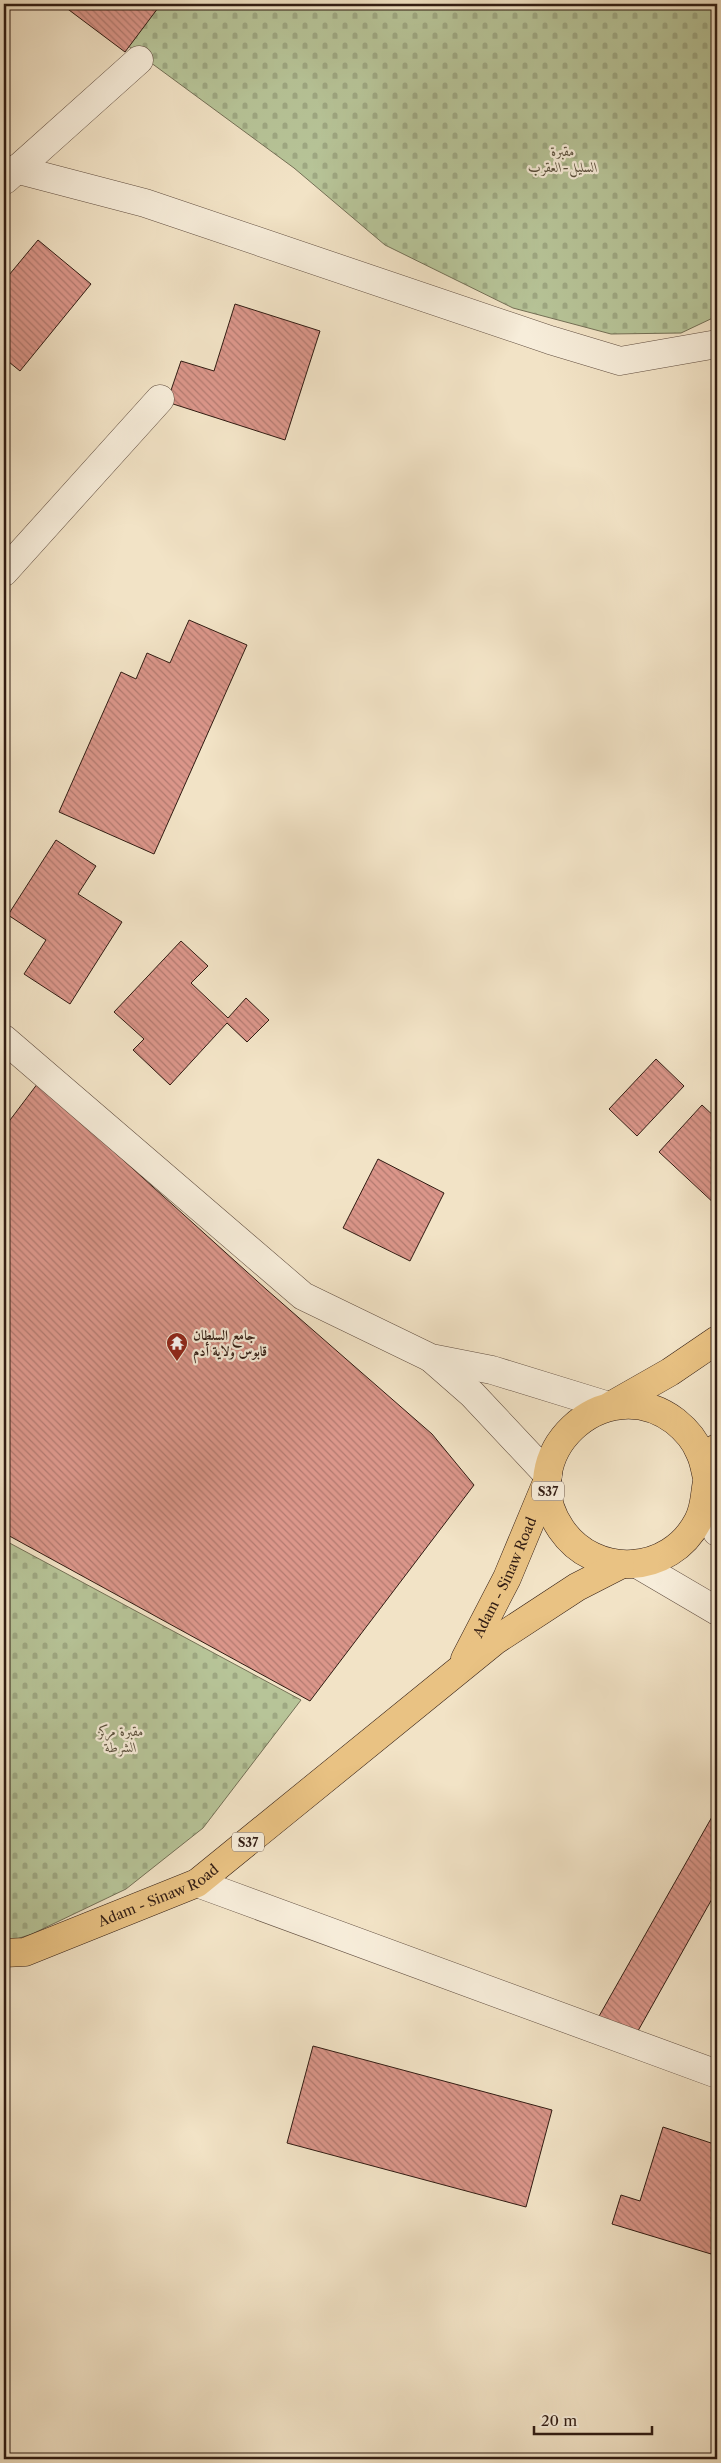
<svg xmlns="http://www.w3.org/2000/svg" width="721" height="2463" font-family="'Libre Caslon Text',Amiri,serif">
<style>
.cemetery{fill:url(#cemetery-stones);stroke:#747056}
.building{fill:url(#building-back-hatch);stroke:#311c13}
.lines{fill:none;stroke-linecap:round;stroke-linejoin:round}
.minor-casing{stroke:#614e40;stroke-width:29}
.major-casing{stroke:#311c13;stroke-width:29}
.minor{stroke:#f7edda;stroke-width:28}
.major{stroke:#e9c283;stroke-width:28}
.labels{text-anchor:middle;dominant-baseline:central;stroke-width:4.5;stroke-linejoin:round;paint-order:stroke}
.shield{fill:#f7edda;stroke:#6c5b4f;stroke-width:1}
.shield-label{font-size:12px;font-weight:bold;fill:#311c13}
.park-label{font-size:14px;font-style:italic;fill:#594e3b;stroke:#f7edda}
.poi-label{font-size:14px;font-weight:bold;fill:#311c13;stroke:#f7edda;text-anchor:start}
.street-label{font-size:14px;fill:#311c13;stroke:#f7edda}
</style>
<defs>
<pattern id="cemetery-stones" width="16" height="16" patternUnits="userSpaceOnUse" patternTransform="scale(1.25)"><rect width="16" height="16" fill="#b7c498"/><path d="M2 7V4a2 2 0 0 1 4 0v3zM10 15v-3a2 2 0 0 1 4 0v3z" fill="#9ea882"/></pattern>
<pattern id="building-back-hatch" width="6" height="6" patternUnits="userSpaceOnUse" patternTransform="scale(1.25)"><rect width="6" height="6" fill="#db968a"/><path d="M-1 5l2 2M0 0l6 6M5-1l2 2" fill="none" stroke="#b27a70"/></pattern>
</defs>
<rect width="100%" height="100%" fill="#f2e3c6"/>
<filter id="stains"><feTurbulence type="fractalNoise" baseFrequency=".004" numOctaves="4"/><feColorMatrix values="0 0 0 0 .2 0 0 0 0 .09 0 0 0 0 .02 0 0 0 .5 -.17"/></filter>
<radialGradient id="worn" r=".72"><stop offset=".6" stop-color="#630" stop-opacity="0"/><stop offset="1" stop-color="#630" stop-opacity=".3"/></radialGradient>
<g class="cemetery">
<path d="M71,4H717V316L681,333L611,334L513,308L385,245L294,168Z"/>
<path d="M4,1540L301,1700L203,1828L126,1889L32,1934L4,1943Z"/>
</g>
<g class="building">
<path d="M61,4H161L125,52Z"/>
<path d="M38,240L91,284L20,371L4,358V281Z"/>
<path d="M235,304L320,331L285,440L167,402L181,361L214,371Z"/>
<path d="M189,620L247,645L154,854L59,812L121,672L136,679L147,653L170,663Z"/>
<path d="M56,840L96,866L78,894L122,922L70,1004L24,974L46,940L8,915Z"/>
<path d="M181,941L208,966L191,983L228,1018L246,998L269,1020L247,1042L227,1023L170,1085L133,1050L144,1039L114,1012Z"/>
<path d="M656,1059L684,1086L637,1136L609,1109Z"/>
<path d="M38,1083L267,1290L432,1434L474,1485L310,1701L4,1533V1128Z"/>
<path d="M702,1105L717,1119V1206L659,1152Z"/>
<path d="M378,1159L444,1193L410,1261L343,1228Z"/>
<path d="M717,1808V1890L634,2038L598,2018Z"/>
<path d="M313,2046L552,2110L526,2207L287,2143Z"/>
<path d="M663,2127L717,2145V2234L711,2254L612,2224L621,2195L640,2201Z"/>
</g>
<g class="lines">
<g class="minor-casing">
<g id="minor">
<path d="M15,169L145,203L550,340L620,361L717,344"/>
<path d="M5,180L139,60"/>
<path d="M4,572L160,399"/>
<path d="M4,1039L303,1296L431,1358L492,1370L609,1406"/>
<path d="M432,1359L472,1394L548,1475"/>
<path d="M705,1501L717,1532"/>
<path d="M637,1564L717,1611"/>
<path d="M197,1883L717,2074"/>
</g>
</g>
<g class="major-casing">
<g id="major">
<path d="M612,1405L670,1372L717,1340"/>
<path d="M707,1478C705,1470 704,1461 700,1453C695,1440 685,1429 675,1421C604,1368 511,1456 561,1529C595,1579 670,1575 698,1521C706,1506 704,1492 708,1477C710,1467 714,1457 717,1448"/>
<path id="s1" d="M465,1659L507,1578L547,1482"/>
<path id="s2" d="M4,1953L25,1952L197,1883L496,1640L577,1587L620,1565"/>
</g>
</g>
<use href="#minor" class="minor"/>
<use href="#major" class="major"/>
</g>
<defs>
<g id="temple-pin" transform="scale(1.125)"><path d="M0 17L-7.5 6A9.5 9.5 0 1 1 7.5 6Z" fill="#8f2418" stroke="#f7edda"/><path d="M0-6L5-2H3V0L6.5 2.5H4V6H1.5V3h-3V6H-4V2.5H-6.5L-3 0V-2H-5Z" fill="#fff"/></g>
</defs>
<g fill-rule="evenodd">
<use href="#temple-pin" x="177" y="1343"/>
</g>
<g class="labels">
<g class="shield">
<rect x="532" y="1481.5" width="32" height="19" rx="4"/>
<rect x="232" y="1832.5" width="32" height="19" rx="4"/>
</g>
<g class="shield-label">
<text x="548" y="1491">S37</text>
<text x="248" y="1842">S37</text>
</g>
<g class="park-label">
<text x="563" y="151">مقبرة<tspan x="563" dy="16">السليل-العقرب</tspan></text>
<text x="121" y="1731">مقبرة مركز<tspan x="121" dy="16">الشرطة</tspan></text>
</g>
<g class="poi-label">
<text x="193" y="1335">جامع السلطان<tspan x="193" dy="16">قابوس ولاية أدم</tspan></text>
</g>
<g class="street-label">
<text stroke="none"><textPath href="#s1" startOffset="91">Adam - Sinaw Road</textPath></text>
<text stroke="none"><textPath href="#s2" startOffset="166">Adam - Sinaw Road</textPath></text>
</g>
</g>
<rect width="721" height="2463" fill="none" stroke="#f2e3c6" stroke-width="20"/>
<rect x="5" y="5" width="711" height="2453" fill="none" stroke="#311c13" stroke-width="2.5"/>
<rect x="10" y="10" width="701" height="2443" fill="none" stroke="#311c13"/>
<path d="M534 2426v8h118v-8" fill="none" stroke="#311c13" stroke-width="2.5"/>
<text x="541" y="2426" font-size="15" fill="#311c13" stroke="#f7edda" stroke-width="4" paint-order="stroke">20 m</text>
<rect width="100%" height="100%" filter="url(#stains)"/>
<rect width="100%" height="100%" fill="url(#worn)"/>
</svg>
